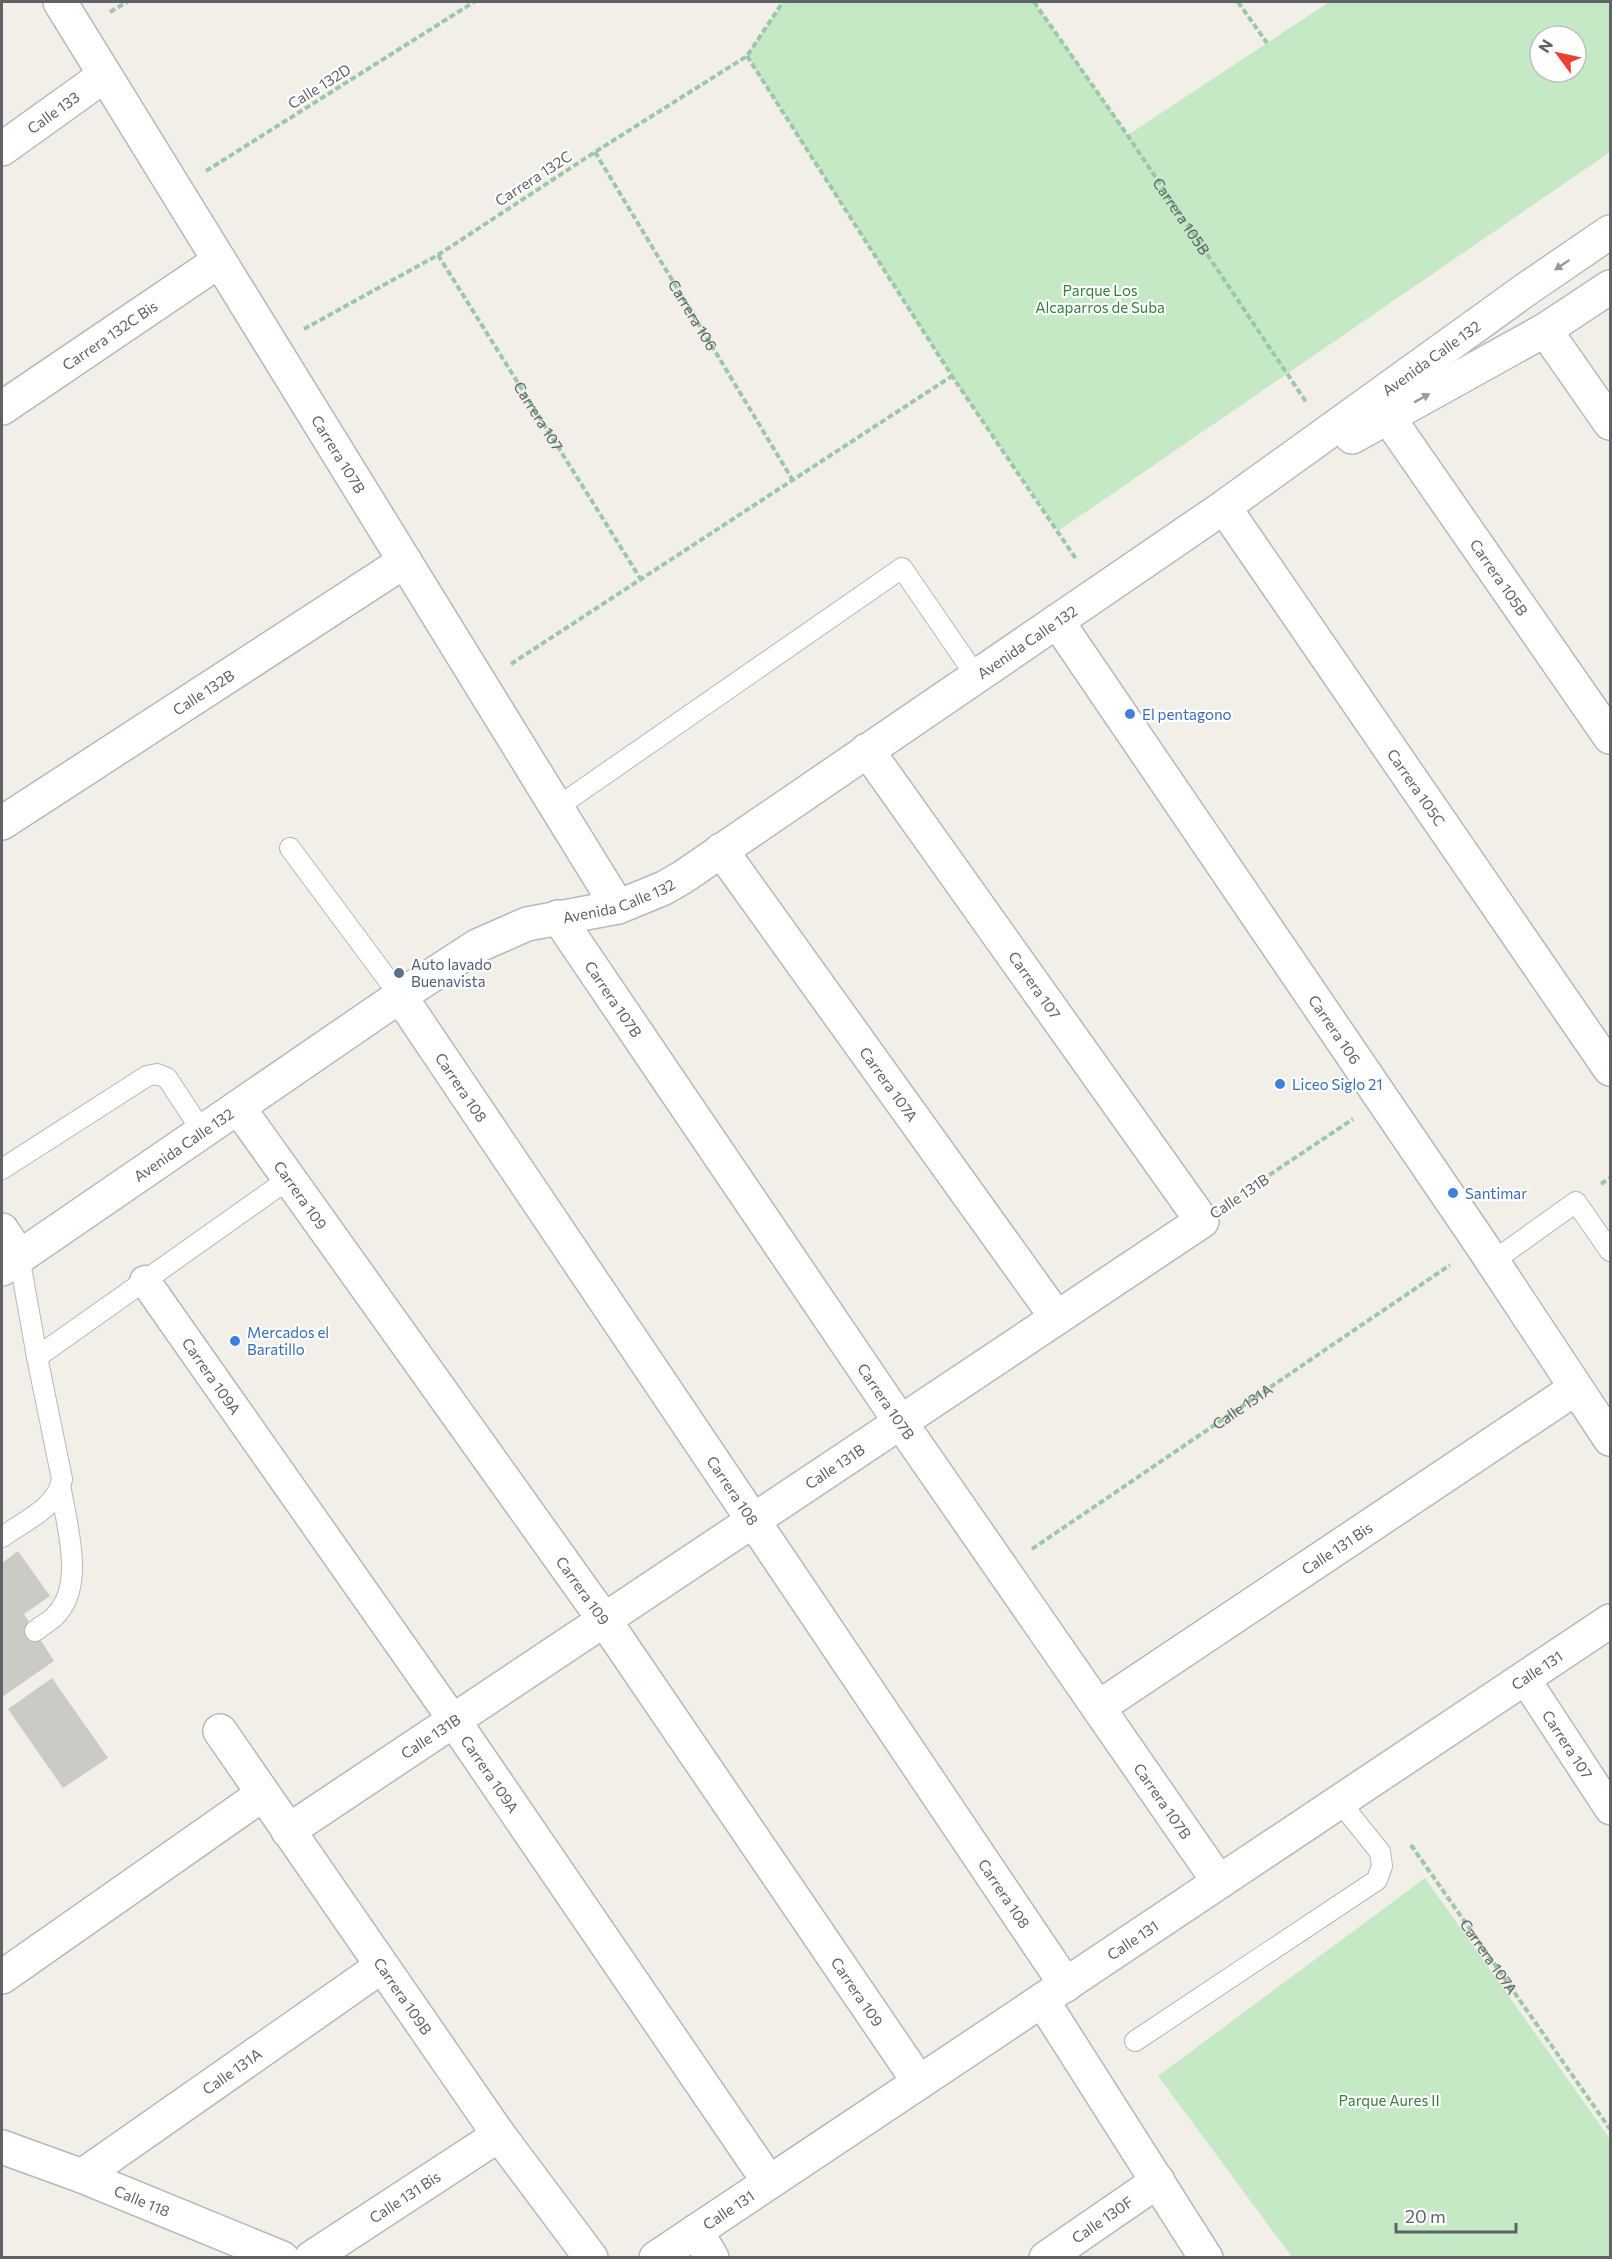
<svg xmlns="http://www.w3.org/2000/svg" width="1612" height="2259" font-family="Commissioner,sans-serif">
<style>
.green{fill:#c5e8c5;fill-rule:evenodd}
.building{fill:#cccac5}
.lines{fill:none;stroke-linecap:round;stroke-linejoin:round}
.service-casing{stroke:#b5b8bc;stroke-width:22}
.pedestrian-casing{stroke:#b5b8bc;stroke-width:33}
.minor-casing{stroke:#b5b8bc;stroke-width:36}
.tertiary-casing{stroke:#b5b8bc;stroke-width:36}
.secondary-casing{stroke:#b6babf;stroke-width:36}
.path{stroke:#9cc7a9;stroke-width:4;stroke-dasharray:6 3;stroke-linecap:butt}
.service{stroke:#fff;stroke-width:20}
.pedestrian{stroke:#fff;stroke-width:30}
.minor{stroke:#fff;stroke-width:33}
.tertiary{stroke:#fff;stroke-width:33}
.secondary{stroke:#fff;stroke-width:33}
.oneway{fill:#979a9d}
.shop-dot{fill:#3f7fe0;stroke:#fff;stroke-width:2}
.service-dot{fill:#5c6f8a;stroke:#fff;stroke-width:2}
.labels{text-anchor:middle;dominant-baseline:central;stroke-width:4.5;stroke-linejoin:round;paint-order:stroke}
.street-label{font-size:15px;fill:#5f6368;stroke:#fff}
.park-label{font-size:15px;fill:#348238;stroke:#fff}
.shop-label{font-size:15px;fill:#366cbe;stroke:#fff;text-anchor:start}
.service-label{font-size:15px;fill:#4e5e75;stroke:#fff;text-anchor:start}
</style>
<rect width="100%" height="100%" fill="#f1efe8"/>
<g class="green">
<path d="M783,2H1034L1128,135L1329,2H1610V152L1058,531L952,376L747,56ZM1540,36H1576V72H1540Z"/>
<path d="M1425,1878L1610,2139V2257H1292L1158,2076Z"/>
</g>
<g class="building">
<path d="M18,1551L50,1596L24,1614L54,1661L2,1697V1563Z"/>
<path d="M52,1678L108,1758L63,1788L8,1709Z"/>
</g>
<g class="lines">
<g class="service-casing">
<g id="service">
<path d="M556,808L902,568L976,676"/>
<path d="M290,848L400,996"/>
<path d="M2,1169L147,1076L157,1074L167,1078L202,1131"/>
<path d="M1492,1262L1576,1202L1610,1251"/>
<path d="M37,1357L290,1178"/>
<path d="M2,1537C23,1522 58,1507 62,1479L37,1357L19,1256"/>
<path d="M35,1631C41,1626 49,1622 54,1617C86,1587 67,1527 61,1490"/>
<path d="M1135,2041L1377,1880L1382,1866L1380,1852L1339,1801"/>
</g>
</g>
<g class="pedestrian-casing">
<g id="pedestrian">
<path id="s6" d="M145,1281L454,1721"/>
<path id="s7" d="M1525,1679L1610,1809"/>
</g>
</g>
<g class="minor-casing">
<g id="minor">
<path id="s8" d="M60,2L618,907"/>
<path id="s9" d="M2,149L105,75"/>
<path d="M1545,330L1610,423"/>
<path id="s10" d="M2,408L219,261"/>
<path id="s11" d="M1388,417L1610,737"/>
<path id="s12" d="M1224,507L1610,1069"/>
<path id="s13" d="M2,823L405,561"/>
<path id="s14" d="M721,850L1057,1318"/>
<path id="s15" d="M558,917L901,1423L1219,1882"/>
<path id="s16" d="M400,996L1066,1985"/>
<path id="s17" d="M238,1107L605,1621L919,2082"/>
<path d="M2,1230L19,1256"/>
<path id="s18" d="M1099,1707L1576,1388"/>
<path id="s19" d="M454,1721L769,2182"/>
<path id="s20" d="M220,1731L499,2135L591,2258"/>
<path id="s21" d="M288,1831L1202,1221L867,750"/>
<path d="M2,1977L263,1794"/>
<path d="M1042,2000L1206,2258"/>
<path id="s22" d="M2,2147L82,2176L282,2258"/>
<path id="s23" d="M82,2176L382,1966"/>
<path d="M696,2231L712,2258"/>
<path id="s24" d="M311,2258L499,2135"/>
<path id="s25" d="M656,2258L1610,1621"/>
<path id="s26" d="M1046,2258L1158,2181"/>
</g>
</g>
<g class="tertiary-casing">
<g id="tertiary">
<path id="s27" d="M1057,621L1481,1244L1610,1439"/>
</g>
</g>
<g class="secondary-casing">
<g id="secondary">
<path d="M1352,437L1545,330L1610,287"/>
<path id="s28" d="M2,1269L400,996L477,946L527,924L618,907L664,888L683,877L1224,507L1528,288L1610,232"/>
</g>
</g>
<g class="path">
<path id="s1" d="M1034,2L1128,136L1306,402"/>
<path d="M1238,2L1267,43"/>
<path d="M110,12L127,2"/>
<path d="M747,56L952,376L1076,559"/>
<path id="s2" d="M595,152L792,479"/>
<path d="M206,171L474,2"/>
<path id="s3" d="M438,255L640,578"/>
<path d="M304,329L438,255L595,152L747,56L783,2"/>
<path d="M511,664L952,376"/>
<path d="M1601,1184L1610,1178"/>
<path d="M1232,1200L1353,1119"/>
<path id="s4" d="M1032,1549L1450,1265"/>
<path id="s5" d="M1411,1845L1610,2129"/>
</g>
<use href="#service" class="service"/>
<use href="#pedestrian" class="pedestrian"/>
<use href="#minor" class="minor"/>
<use href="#tertiary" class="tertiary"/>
<use href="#secondary" class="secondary"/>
</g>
<defs><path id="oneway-solid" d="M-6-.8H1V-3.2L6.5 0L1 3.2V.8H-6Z" transform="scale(1.5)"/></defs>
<g class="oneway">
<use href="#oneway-solid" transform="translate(1562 265) rotate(146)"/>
<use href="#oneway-solid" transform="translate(1422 398) rotate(-29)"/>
</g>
<g class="shop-dot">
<circle cx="1130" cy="714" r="6"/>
<circle cx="1280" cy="1084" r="6"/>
<circle cx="1453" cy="1193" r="6"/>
<circle cx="235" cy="1341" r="6"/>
</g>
<circle class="service-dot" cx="399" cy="973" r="6"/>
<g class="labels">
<g class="street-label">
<text transform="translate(319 86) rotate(-32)">Calle 132D</text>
<text stroke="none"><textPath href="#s9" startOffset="63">Calle 133</textPath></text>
<text transform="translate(533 178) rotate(-33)">Carrera 132C</text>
<text stroke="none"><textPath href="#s1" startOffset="260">Carrera 105B</textPath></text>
<text stroke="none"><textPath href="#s2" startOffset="190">Carrera 106</textPath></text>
<text stroke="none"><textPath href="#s10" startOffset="130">Carrera 132C Bis</textPath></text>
<text stroke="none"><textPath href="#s28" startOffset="1704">Avenida Calle 132</textPath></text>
<text stroke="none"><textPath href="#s3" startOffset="190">Carrera 107</textPath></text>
<text stroke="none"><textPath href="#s8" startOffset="531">Carrera 107B</textPath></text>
<text stroke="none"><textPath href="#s11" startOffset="195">Carrera 105B</textPath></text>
<text stroke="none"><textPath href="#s28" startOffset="1210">Avenida Calle 132</textPath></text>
<text stroke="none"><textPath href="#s13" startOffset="240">Calle 132B</textPath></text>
<text stroke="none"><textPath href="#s12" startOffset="340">Carrera 105C</textPath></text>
<text stroke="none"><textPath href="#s28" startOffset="724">Avenida Calle 132</textPath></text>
<text transform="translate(1035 985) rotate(55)">Carrera 107</text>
<text stroke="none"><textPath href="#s15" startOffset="99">Carrera 107B</textPath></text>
<text stroke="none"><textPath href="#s27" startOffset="494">Carrera 106</textPath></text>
<text stroke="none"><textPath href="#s14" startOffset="288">Carrera 107A</textPath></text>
<text stroke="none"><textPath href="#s16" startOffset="110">Carrera 108</textPath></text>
<text stroke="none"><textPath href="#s28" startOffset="220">Avenida Calle 132</textPath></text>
<text stroke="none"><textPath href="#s17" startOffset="108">Carrera 109</textPath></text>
<text transform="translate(1239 1196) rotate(-34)">Calle 131B</text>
<text stroke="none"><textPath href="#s6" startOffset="116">Carrera 109A</textPath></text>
<text stroke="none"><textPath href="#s15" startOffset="585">Carrera 107B</textPath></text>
<text stroke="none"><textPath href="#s4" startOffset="254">Calle 131A</textPath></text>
<text stroke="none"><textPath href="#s21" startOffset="657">Calle 131B</textPath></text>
<text stroke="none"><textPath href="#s16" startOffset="596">Carrera 108</textPath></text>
<text stroke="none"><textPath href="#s18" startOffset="286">Calle 131 Bis</textPath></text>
<text stroke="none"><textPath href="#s17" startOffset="594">Carrera 109</textPath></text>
<text stroke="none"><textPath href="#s25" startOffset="1059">Calle 131</textPath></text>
<text stroke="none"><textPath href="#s21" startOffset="171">Calle 131B</textPath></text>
<text stroke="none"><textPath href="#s7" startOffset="78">Carrera 107</textPath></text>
<text stroke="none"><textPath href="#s19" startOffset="64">Carrera 109A</textPath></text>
<text stroke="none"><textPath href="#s15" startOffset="1071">Carrera 107B</textPath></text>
<text stroke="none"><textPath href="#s16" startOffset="1082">Carrera 108</textPath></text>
<text stroke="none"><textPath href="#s25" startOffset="573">Calle 131</textPath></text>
<text stroke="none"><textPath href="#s5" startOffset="136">Carrera 107A</textPath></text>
<text stroke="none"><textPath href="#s17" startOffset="1080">Carrera 109</textPath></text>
<text stroke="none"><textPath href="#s20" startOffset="322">Carrera 109B</textPath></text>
<text stroke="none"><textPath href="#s23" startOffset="183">Calle 131A</textPath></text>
<text stroke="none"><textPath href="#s24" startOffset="112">Calle 131 Bis</textPath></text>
<text stroke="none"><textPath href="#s22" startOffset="150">Calle 118</textPath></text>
<text stroke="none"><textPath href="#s25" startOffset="87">Calle 131</textPath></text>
<text stroke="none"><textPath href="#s26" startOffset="68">Calle 130F</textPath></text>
</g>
<g class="park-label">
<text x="1100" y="290">Parque Los<tspan x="1100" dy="17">Alcaparros de Suba</tspan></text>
<text x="1389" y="2100">Parque Aures II</text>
</g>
<g class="shop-label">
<text x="1142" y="714">El pentagono</text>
<text x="1292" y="1084">Liceo Siglo 21</text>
<text x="1465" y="1193">Santimar</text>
<text x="247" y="1332">Mercados el<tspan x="247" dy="17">Baratillo</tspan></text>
</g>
<g class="service-label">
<text x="411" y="964">Auto lavado<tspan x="411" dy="17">Buenavista</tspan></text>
</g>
</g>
<rect width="1612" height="2259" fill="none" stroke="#5f6368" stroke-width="6"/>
<g transform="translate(1558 54) rotate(303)"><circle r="28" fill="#ffffff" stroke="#bfc1c3" stroke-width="1.5"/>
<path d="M0-4.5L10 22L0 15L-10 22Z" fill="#ea4335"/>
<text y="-9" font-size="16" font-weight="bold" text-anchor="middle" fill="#5f6368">N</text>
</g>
<path d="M1396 2223v9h120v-9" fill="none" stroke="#5f6368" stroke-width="3"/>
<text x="1405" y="2223" font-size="18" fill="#5f6368" stroke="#ffffff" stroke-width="4.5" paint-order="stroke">20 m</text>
</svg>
